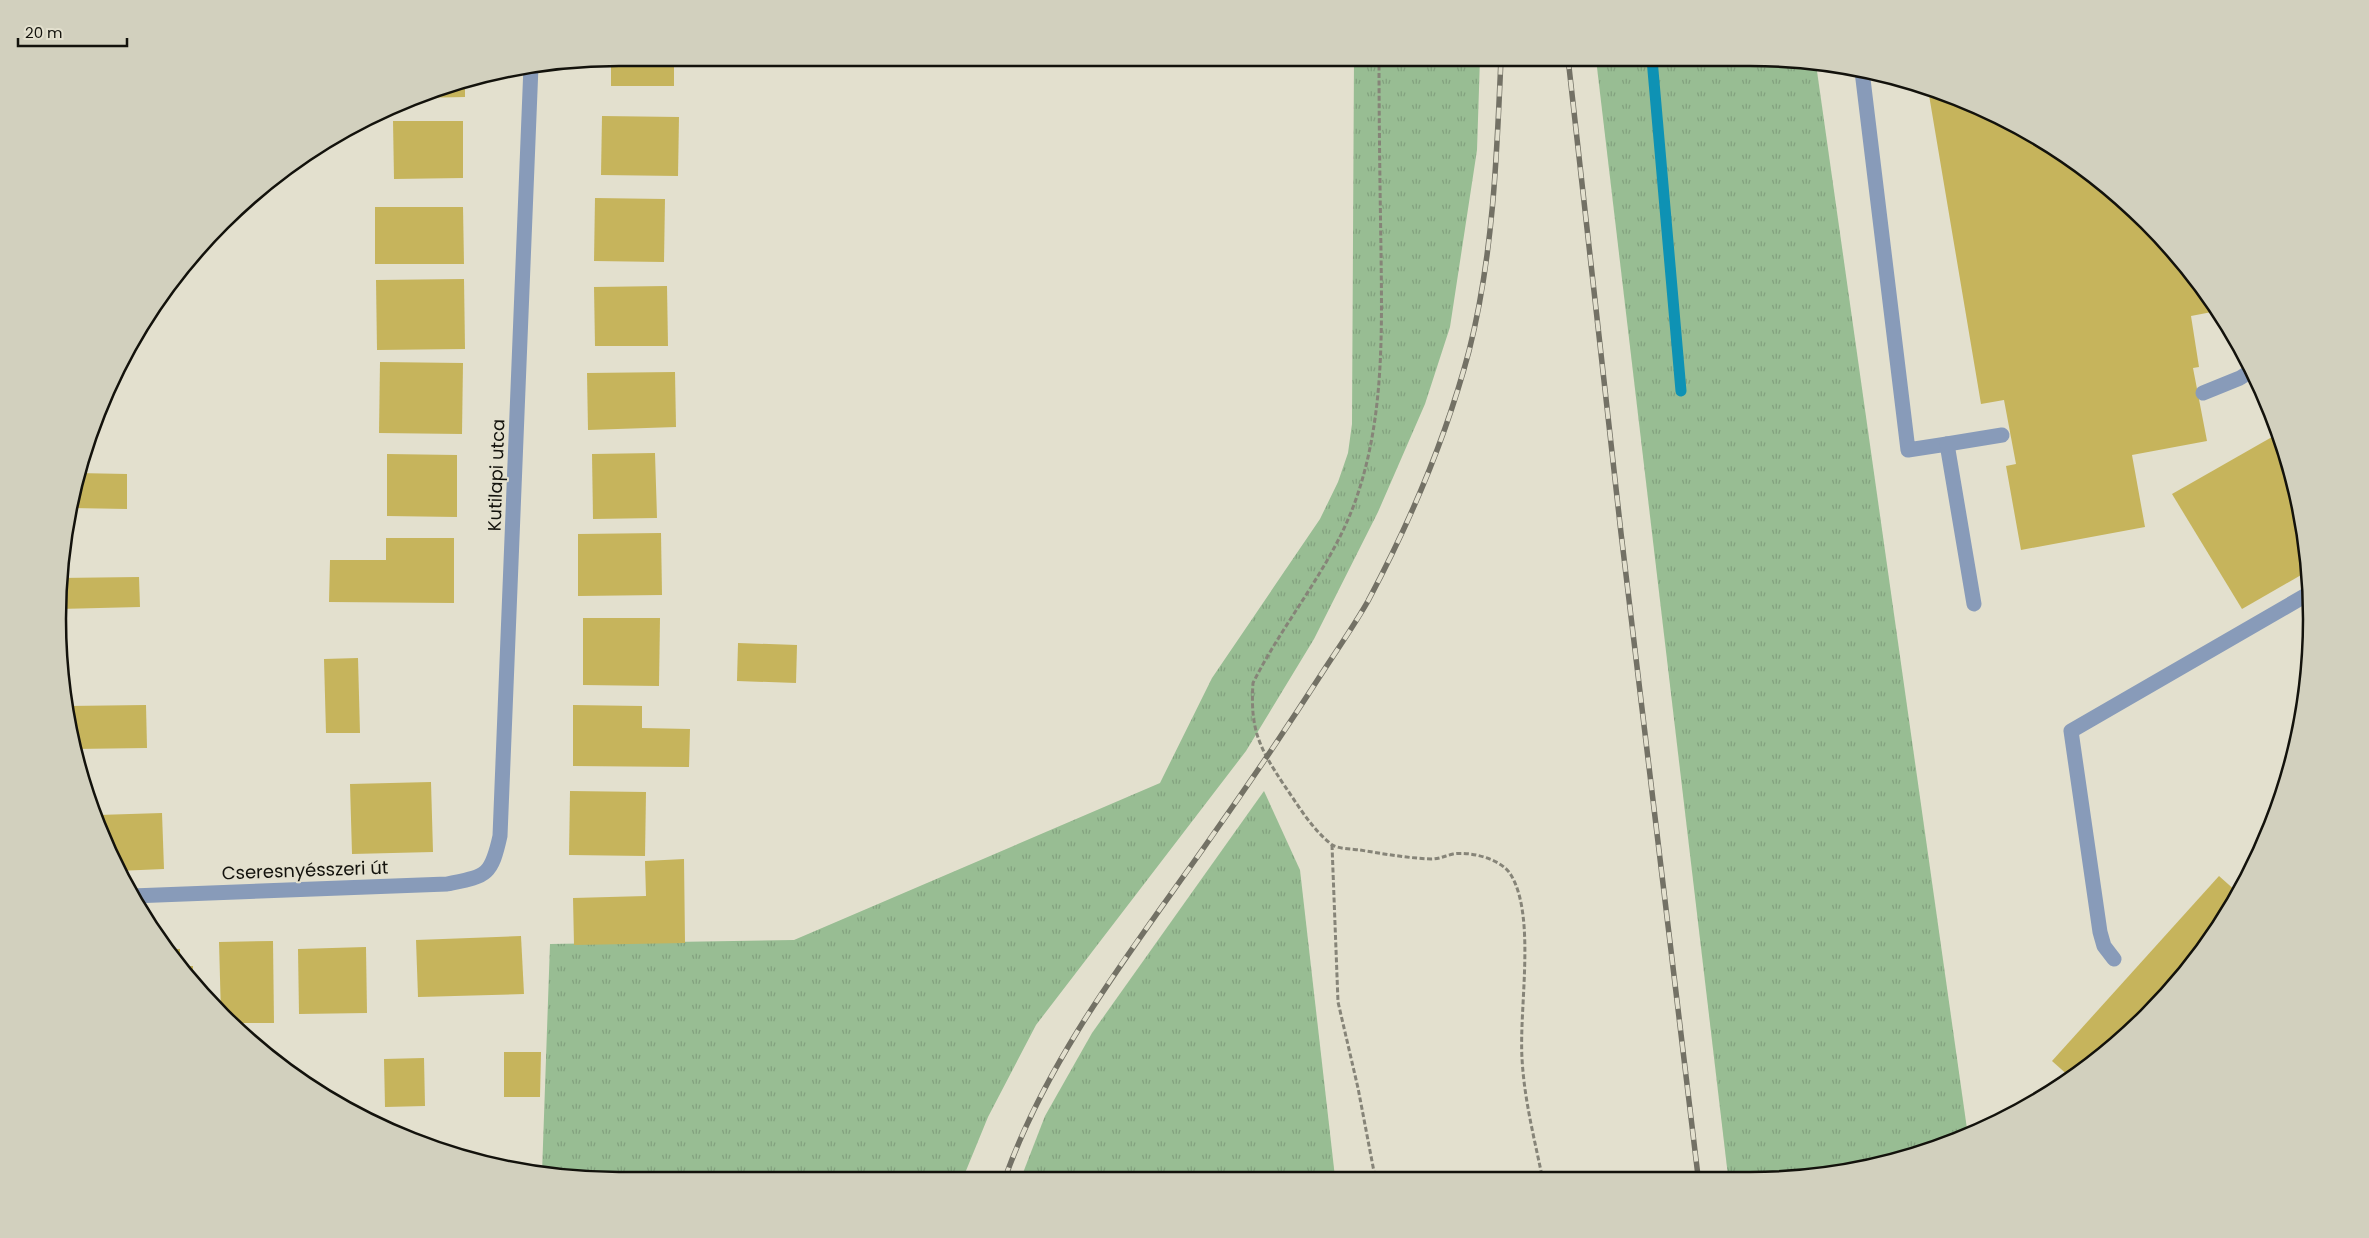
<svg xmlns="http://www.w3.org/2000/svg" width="2369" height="1238" font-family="Poppins,sans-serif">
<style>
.grass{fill:url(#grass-tufts)}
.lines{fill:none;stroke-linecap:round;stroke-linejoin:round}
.stream{stroke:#0e92b4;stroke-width:11}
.building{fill:#c6b45c}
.path{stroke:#868478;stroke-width:3;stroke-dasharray:5 2.5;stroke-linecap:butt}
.service{stroke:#889bb9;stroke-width:15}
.minor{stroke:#889bb9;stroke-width:15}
.rail-casing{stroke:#737165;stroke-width:5.5}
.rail{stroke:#e3e0ce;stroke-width:4;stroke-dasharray:11;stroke-linecap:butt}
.labels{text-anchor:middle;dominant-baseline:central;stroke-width:4;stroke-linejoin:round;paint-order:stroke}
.street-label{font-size:18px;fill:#13120c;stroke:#e3e0ce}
.rim{fill:none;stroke:#13120c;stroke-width:2.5}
</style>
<defs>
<pattern id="grass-tufts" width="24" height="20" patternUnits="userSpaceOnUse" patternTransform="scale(1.25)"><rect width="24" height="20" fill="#98bd93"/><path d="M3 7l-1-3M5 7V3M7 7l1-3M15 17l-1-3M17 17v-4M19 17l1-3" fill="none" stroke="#82a17e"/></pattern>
</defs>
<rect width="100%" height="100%" fill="#e3e0ce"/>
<g class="grass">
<path d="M1354,58H1480L1477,150L1450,327L1425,404L1378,512L1314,639L1246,751L1036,1025L988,1117L963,1178L583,1179L542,1173L550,944L794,940L1160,783L1212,678L1320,519L1338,482L1348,453L1352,424Z"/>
<path d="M1596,59H1786L1816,64L1968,1136L1965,1138L1824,1176H1728Z"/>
<path d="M1264,791L1300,870L1335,1177L1021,1178L1045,1116L1092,1033Z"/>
</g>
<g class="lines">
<path class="stream" d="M1652,59L1681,391"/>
</g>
<g class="building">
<rect x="611" y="58" width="63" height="28"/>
<path d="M465,80V97L416,98L438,87Z"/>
<path d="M1928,89L1999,116L2092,174L2172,249L2217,311L2191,316L2199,367L2193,368L2207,441L2132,455L2145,527L2021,550L2006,466L2016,464L2004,400L1981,404Z"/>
<path d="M602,116L679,117L678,176L601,175Z"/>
<path d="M393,121H463V178L394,179Z"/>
<path d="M595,198L665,199L664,262L594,261Z"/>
<path d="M375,207H463L464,264H375Z"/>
<path d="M464,279L465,349L377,350L376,280Z"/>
<path d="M667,286L668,346H595L594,287Z"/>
<path d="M380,362L463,363L462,434L379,433Z"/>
<path d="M675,372L676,427L588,430L587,373Z"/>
<path d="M2279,433L2307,546L2308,571L2242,609L2172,494Z"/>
<path d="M655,453L657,518L593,519L592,454Z"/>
<path d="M387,454L457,455V517L387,516Z"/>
<path d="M77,473L127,474V509L71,508Z"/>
<path d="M661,533L662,595L578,596V534Z"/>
<path d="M386,538H454V603L329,602L330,560H386Z"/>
<path d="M139,577L140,607L59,609V578Z"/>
<path d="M583,618H660L659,686L583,685Z"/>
<path d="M738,643L797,645L796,683L737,681Z"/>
<path d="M358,658L360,733H326L324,659Z"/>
<path d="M146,705L147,748L74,749L67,706Z"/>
<path d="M573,705L642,706V728L690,729L689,767L573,766Z"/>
<path d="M431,782L433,852L352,854L350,784Z"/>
<path d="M570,791L646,792L645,856L569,855Z"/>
<path d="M162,813L164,869L117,871L98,822V815Z"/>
<path d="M684,859L685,943L574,945L573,898L646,896L645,861Z"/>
<path d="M2219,876L2237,892L2172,989L2092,1065L2070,1077L2052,1061Z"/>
<path d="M521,936L524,994L418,997L416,940Z"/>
<path d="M273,941L274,1023H230L221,1015L219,942Z"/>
<path d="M366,947L367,1013L299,1014L298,949Z"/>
<path d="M167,949H180V965Z"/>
<path d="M181,966H193V981L182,967Z"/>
<path d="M504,1052H541L540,1097H504Z"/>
<path d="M424,1058L425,1106L385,1107L384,1059Z"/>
</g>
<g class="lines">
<g class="path">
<path d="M1379,58C1379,123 1380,187 1381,251C1382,336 1384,421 1355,502C1331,568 1284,621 1253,683C1250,730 1259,747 1284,785C1298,805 1311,828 1331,844C1337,849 1352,849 1360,850C1384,854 1407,858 1431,859C1439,859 1445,856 1453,854C1470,851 1502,859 1511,875C1536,917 1519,1007 1522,1058C1524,1098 1534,1137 1542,1176"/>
<path d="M1332,845L1338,1002L1358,1088L1375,1177"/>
</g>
<g class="service">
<path d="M1862,71L1908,450L1947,444L1974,604"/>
<path d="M2203,393L2240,378L2251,371"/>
<path d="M1947,444L2002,435"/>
<path d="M2114,959L2104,946L2100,932L2071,731L2308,594"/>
</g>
<path class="minor" d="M132,896L447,884C486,876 491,877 500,836L531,66"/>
<g class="rail-casing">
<g id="rail">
<path d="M1568,58L1621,533L1698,1176"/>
<path d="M1005,1178C1050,1052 1136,945 1212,836C1251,781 1288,726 1324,670C1339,647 1355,624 1368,601C1410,522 1446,438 1469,351C1493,257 1497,155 1501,58"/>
</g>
</g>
<use href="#rail" class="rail"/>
</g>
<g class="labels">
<g class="street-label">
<text transform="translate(496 475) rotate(-88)">Kutilapi utca</text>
<text transform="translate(305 870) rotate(-2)">Cseresnyésszeri út</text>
</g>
</g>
<path d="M0 0H2369V1238H0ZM619 66H1750A553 553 0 0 1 2303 619V619A553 553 0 0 1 1750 1172H619A553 553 0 0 1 66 619V619A553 553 0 0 1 619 66Z" fill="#d2d0be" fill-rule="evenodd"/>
<path class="rim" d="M619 66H1750A553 553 0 0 1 2303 619V619A553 553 0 0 1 1750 1172H619A553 553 0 0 1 66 619V619A553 553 0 0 1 619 66Z"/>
<path d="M18 38v8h109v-8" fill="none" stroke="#13120c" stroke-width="2.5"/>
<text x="25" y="38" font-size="15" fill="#13120c" stroke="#e3e0ce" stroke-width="4" paint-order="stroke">20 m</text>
</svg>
